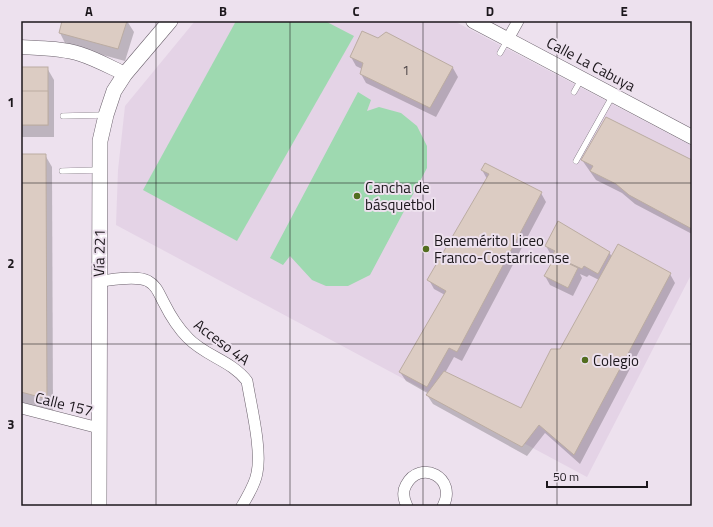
<svg xmlns="http://www.w3.org/2000/svg" width="713" height="527" font-family="'Titillium Web',sans-serif">
<style>
.built{fill:#e4d3e6}
.green{fill:#9ed9b0}
.shadow{fill:#0003}
.building{fill:#dcccc3;stroke:#bbaca2}
.lines{fill:none;stroke-linecap:round;stroke-linejoin:round}
.service-casing{stroke:#6b616c;stroke-width:6}
.minor-casing{stroke:#6b616c;stroke-width:12}
.tertiary-casing{stroke:#6b616c;stroke-width:15}
.secondary-casing{stroke:#6b616c;stroke-width:16}
.service{stroke:#fff;stroke-width:5.5}
.minor{stroke:#fff;stroke-width:11}
.tertiary{stroke:#fff;stroke-width:14}
.secondary{stroke:#fff;stroke-width:15}
.grid{fill:none;stroke:#1c171c;stroke-width:1;stroke-opacity:0.55}
.poi-dot{fill:#526d1f;stroke:#ede1ee;stroke-width:1.5}
.labels{text-anchor:middle;dominant-baseline:central;stroke-width:4;stroke-linejoin:round;paint-order:stroke}
.number-label{font-size:13px;fill:#4c4446}
.street-label{font-size:15px;fill:#1c171c;stroke:#ede1ee}
.poi-label{font-size:15px;fill:#1c171c;stroke:#ede1ee;text-anchor:start}
.neatline{fill:none;stroke:#1c171c;stroke-width:1.5}
.grid-label{font-size:13px;text-anchor:middle;font-weight:bold;fill:#1c171c}
</style>
<rect width="100%" height="100%" fill="#ede1ee"/>
<path class="built" d="M195,21H454L692,146V273L587,477L116,225L118,170L125,106Z"/>
<g class="green">
<path d="M236,21H325L354,36L237,241L143,190Z"/>
<path d="M358,92L371,100L367,111L379,107L401,113L417,126L427,146V168L370,275L348,286H326L312,280L290,256L283,265L270,258Z"/>
</g>
<g class="shadow">
<path d="M63,21H127L134,32L125,61L66,45L60,33Z"/>
<path d="M386,34L453,68L458,77L436,117L366,83L361,74L362,69L356,66L351,57Z"/>
<path d="M21,68H47L54,80V137H21Z"/>
<path d="M21,155H45L52,167L53,411L21,402Z"/>
<path d="M582,160L692,161V234L635,204L622,193L596,180Z"/>
<path d="M482,170L541,193L546,202L462,361L454,357L445,373L521,410L560,350L599,280L589,275L587,277L580,274L582,278L573,296L550,285L545,276L556,258L551,255L546,246L609,252L612,257L670,274L675,283L580,464L545,433L527,456L433,404L427,395L429,394L406,381L400,372L445,295L434,289L429,280L487,179Z"/>
</g>
<g class="building">
<path d="M62,21H127L118,49L59,33Z"/>
<path d="M362,31L378,38L386,32L453,67L430,108L360,74L363,63L350,57Z"/>
<rect x="21" y="67" width="27" height="58"/>
<rect x="21" y="91" width="27" height="34"/>
<path d="M606,117L692,160V229L629,195L616,184L590,171L593,166L581,160Z"/>
<path d="M21,154H46L47,399L21,392Z"/>
<path d="M485,163L542,192L457,352L449,348L427,387L399,372L446,291L427,280L489,174L481,170Z"/>
<path d="M558,221L610,252L598,274L584,266L582,269L552,255L555,251L545,246Z"/>
<path d="M618,244L671,273L574,455L539,425L522,447L426,395L444,371L521,408L551,349H560Z"/>
<path d="M555,257L578,268L568,288L544,276Z"/>
</g>
<g class="lines">
<g class="service-casing">
<g id="service">
<path d="M500,53L508,39"/>
<path d="M574,92L582,78"/>
<path d="M63,116L105,115"/>
<path d="M576,161L613,95"/>
<path d="M62,171L100,170"/>
</g>
</g>
<g class="minor-casing">
<g id="minor">
<path d="M508,39L518,21"/>
<path d="M99,281C112,280 136,275 148,281C157,286 159,294 164,303C170,315 178,328 188,338C205,356 232,361 247,381C251,406 262,449 257,473C255,485 248,495 242,506"/>
<path d="M21,408L99,428"/>
<path d="M407,506C404,500 402,492 406,485C420,458 458,478 443,506"/>
</g>
</g>
<g class="tertiary-casing">
<g id="tertiary">
<path d="M473,21L692,137"/>
<path d="M21,47C40,48 61,48 80,54C96,59 110,67 125,74"/>
</g>
</g>
<g class="secondary-casing">
<path id="secondary" d="M99,506L100,141L106,115L114,91L125,74L170,21"/>
</g>
<use href="#service" class="service"/>
<use href="#minor" class="minor"/>
<use href="#tertiary" class="tertiary"/>
<use href="#secondary" class="secondary"/>
</g>
<path class="grid" d="M156,21V506M290,21V506M423,21V506M557,21V506M21,183H692M21,344H692"/>
<g class="poi-dot">
<circle cx="357" cy="196" r="4"/>
<circle cx="426" cy="249" r="4"/>
<circle cx="585" cy="360" r="4"/>
</g>
<g class="labels">
<g class="number-label">
<text x="406" y="70">1</text>
</g>
<g class="street-label">
<text transform="translate(591 64) rotate(28)">Calle La Cabuya</text>
<text transform="translate(99 253) rotate(-89)">Vía 221</text>
<text transform="translate(222 342) rotate(37)">Acceso 4A</text>
<text transform="translate(64 404) rotate(14)">Calle 157</text>
</g>
<g class="poi-label">
<text x="365" y="187">Cancha de<tspan x="365" dy="17">básquetbol</tspan></text>
<text x="434" y="240">Benemérito Liceo<tspan x="434" dy="17">Franco-Costarricense</tspan></text>
<text x="593" y="360">Colegio</text>
</g>
</g>
<rect width="713" height="527" fill="none" stroke="#ede1ee" stroke-width="44"/>
<path d="M547 481v6h100v-6" fill="none" stroke="#1c171c" stroke-width="2"/>
<text x="553" y="481" font-size="12" fill="#1c171c" stroke="#ede1ee" stroke-width="3" paint-order="stroke">50 m</text>
<rect x="22" y="22" width="669" height="483" class="neatline"/>
<g class="grid-label">
<text x="89" y="16">A</text>
<text x="223" y="16">B</text>
<text x="356" y="16">C</text>
<text x="490" y="16">D</text>
<text x="624" y="16">E</text>
<text x="11" y="107">1</text>
<text x="11" y="268">2</text>
<text x="11" y="429">3</text>
</g>
</svg>
